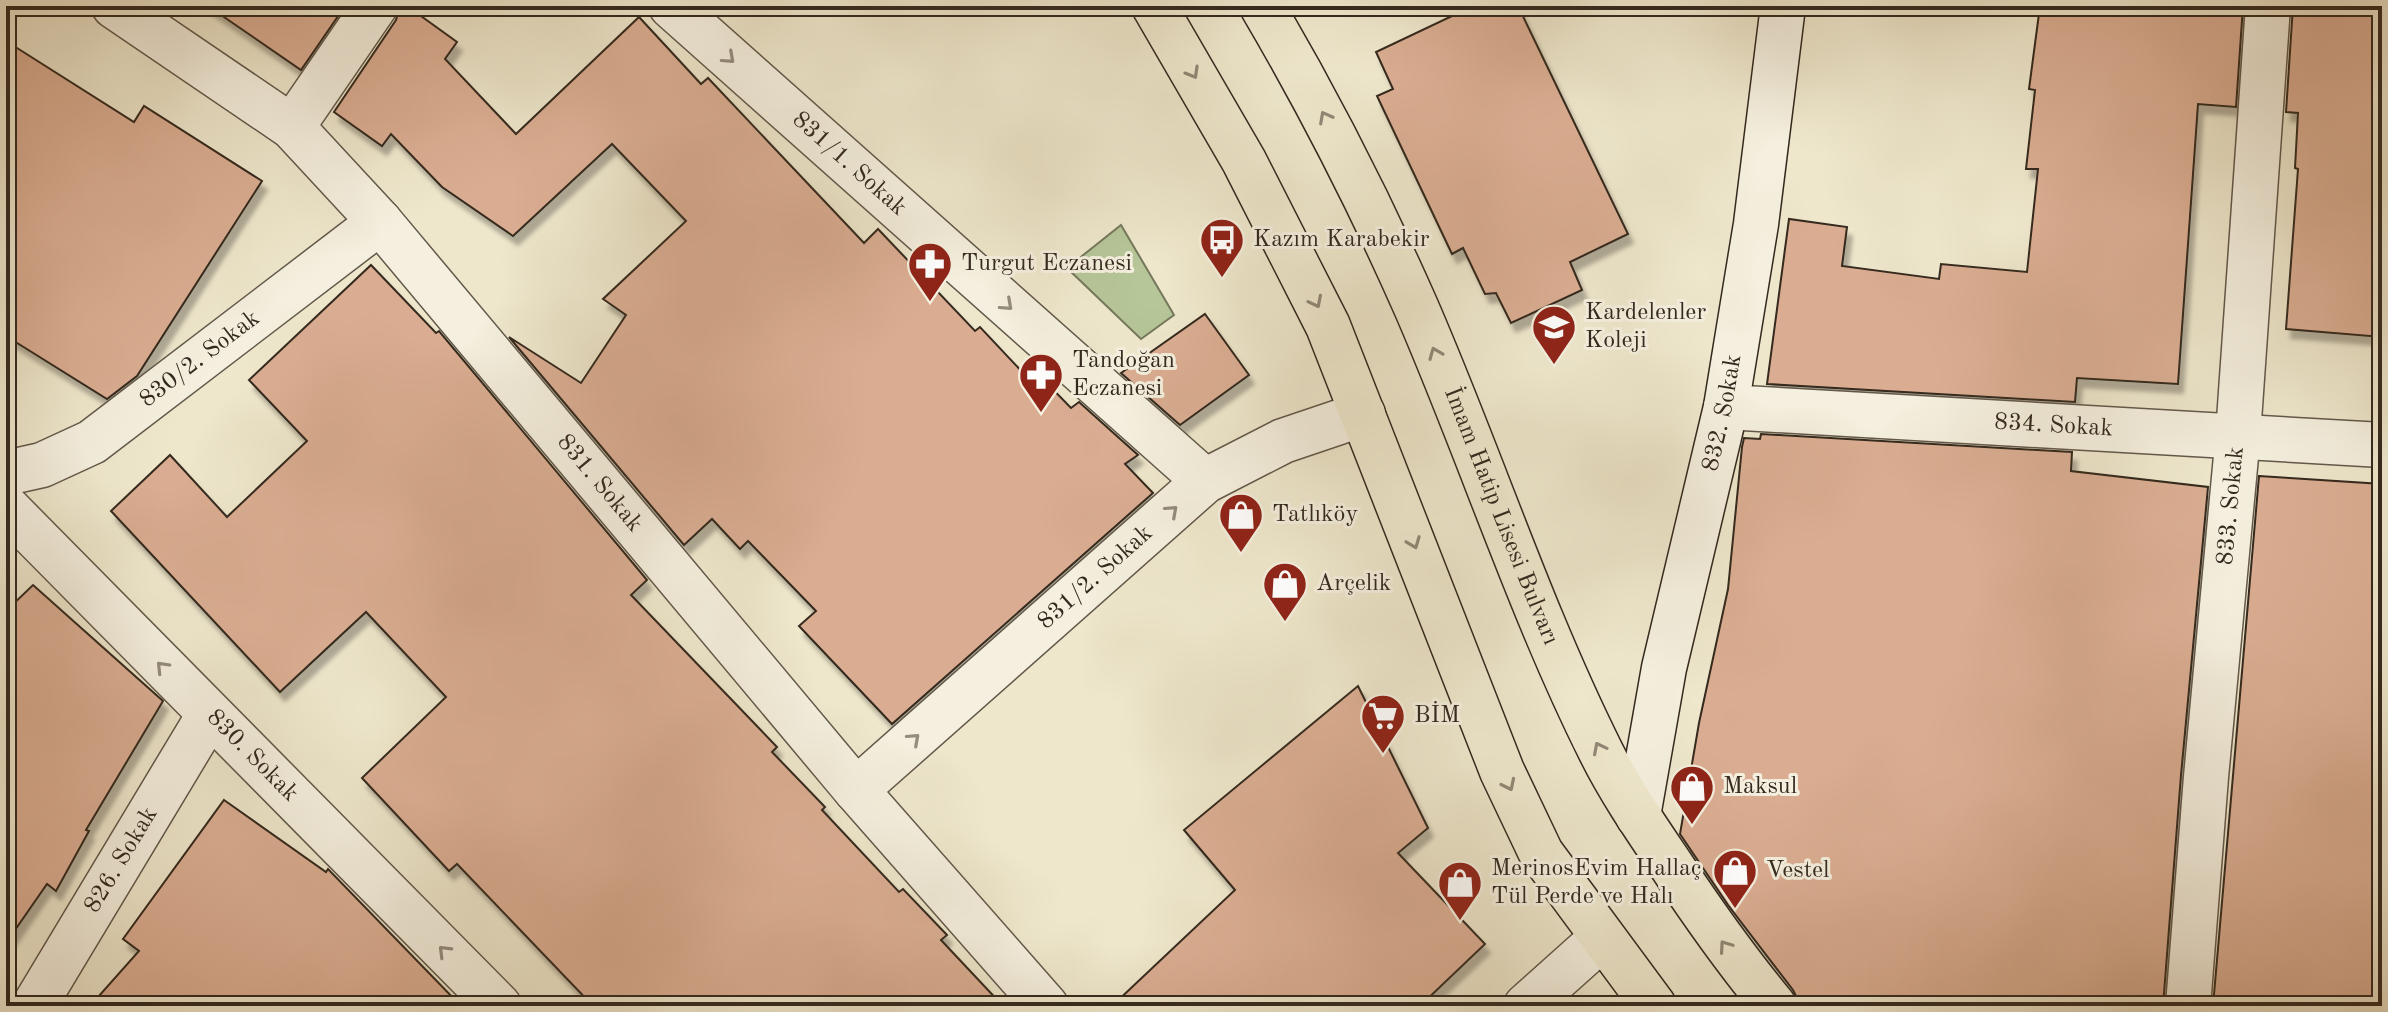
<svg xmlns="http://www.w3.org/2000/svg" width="2388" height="1012" font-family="'Old Standard TT',serif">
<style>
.green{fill:#b6c699;stroke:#75785c;stroke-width:2}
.building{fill:#daad92;stroke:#34291f;stroke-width:2;filter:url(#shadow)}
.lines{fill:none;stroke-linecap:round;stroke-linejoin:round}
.street-casing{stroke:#62584a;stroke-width:47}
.secondary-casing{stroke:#34291f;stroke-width:47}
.primary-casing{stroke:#34291f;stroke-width:47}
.street{stroke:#f4efde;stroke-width:44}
.secondary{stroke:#f4efde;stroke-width:44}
.primary{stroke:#eee7cc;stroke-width:44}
.oneway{stroke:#948c7e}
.oneway2{stroke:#918876}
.labels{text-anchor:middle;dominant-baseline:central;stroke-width:6;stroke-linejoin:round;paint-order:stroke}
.street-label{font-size:24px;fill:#34291f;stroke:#f4efde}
.poi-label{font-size:24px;fill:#34291f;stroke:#f4efde;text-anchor:start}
</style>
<defs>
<filter id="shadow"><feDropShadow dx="5" dy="9" stdDeviation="2" flood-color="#0004"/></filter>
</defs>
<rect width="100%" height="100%" fill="#eee7cc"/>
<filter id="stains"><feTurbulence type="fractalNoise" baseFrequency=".0025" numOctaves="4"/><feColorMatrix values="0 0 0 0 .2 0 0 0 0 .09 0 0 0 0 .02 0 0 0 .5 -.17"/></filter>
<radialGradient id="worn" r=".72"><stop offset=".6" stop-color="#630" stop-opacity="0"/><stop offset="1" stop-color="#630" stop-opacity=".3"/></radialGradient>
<path class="green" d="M1121,225L1174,315L1141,339L1067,268Z"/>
<g class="building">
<path d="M208,6H345L301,70Z"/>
<path d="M400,6H407L457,42L445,59L516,134L639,17L701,84L708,78L864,243L878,229L975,331L980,327L1026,376L1033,369L1071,408L1079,402L1138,455L1125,464L1153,493L892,724L799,626L816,611L748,541L740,549L712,519L684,545L509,337L581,383L626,315L603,299L686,221L612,144L513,236L442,187L391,134L382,146L334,112L396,20Z"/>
<path d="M1473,6H1518L1628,234L1570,262L1582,290L1511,323L1496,293L1485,294L1463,248L1452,254L1377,96L1393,89L1376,52Z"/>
<path d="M2040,6H2243L2236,107L2198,104L2178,384L2077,378L2075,402L1767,384L1789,219L1847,227L1842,266L1939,279L1941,264L2027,272L2038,169H2026L2035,90L2029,89Z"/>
<path d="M2293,6H2382V337L2286,329L2298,169L2295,168L2298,113L2286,112Z"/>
<path d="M6,41L134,122L144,106L262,181L137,376L107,399L6,336Z"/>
<path d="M371,265L436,333L439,331L647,580L631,595L777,747L772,752L825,807L822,810L899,892L903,889L947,935L941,940L1003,1006H593L457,864L449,871L362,778L446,697L366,612L280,692L111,511L170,455L227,517L307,441L249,380Z"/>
<path d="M1205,314L1249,375L1180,425L1121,373Z"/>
<path d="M1761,434L2072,452L2071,471L2208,487L2181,775L2163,1006H1801L1793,990L1728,905L1680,834L1699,723L1728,589L1742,447L1744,438L1760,439Z"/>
<path d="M2259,476L2382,484V651H2380L2377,761H2382V951H2376L2372,1006H2213Z"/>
<path d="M33,585L163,701L86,830L89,831L56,891L47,884L6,943V611Z"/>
<path d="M1358,686L1428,828L1398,853L1485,944L1420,1006H1112L1235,890L1184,830Z"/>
<path d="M224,800L326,872L328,869L461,1006H90L139,951L123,939Z"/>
</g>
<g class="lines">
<g class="street-casing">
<g id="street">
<path id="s1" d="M114,6L292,127L380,222L856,790L1046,1006"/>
<path id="s2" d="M671,6L1205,481"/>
<path d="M292,127L375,6"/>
<path id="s3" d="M1726,407L2382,445"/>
<path id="s4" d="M6,473L42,465L92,442L380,222"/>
<path id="s5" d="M6,507L499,1006"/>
<path id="s6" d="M856,790L1205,481L1283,441L1363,414"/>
<path id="s7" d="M34,1006L209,715"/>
<path d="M1526,1006L1602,938"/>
<path id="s8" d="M2188,1006L2206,777L2238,435L2268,6"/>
</g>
</g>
<g class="secondary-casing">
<g id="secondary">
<path id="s9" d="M1638,816L1664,668L1726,407L1756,224L1783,6"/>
</g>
</g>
<g class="primary-casing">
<g id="primary">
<path d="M1154,6L1244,161L1328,326L1502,771L1541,853L1654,1006"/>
<path id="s10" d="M1262,6C1319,103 1370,203 1416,307C1480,454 1529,608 1601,752C1621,792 1646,828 1671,865C1704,915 1736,960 1774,1006"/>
</g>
</g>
<use href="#street" class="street"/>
<use href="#secondary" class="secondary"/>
<use href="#primary" class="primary"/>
</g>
<defs><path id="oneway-chevron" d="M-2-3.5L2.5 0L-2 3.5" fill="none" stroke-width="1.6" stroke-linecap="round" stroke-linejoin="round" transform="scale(2)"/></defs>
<g class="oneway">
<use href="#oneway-chevron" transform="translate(729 58) rotate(42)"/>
<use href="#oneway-chevron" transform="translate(1007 305) rotate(42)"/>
<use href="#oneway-chevron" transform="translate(1172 511) rotate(-42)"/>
<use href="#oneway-chevron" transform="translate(162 667) rotate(-134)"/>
<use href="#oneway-chevron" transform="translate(914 739) rotate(-42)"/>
<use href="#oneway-chevron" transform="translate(444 951) rotate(-135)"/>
</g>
<g class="oneway2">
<use href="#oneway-chevron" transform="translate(1193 73) rotate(60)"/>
<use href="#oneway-chevron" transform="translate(1325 117) rotate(-118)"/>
<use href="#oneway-chevron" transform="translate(1316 302) rotate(63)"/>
<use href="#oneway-chevron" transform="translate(1435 353) rotate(-112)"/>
<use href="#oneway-chevron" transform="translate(1414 543) rotate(69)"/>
<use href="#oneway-chevron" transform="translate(1599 748) rotate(-117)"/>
<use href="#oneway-chevron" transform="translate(1509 785) rotate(64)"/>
<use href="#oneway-chevron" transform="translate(1725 946) rotate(-125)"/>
</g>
<defs>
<g id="bus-pin" transform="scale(2.3)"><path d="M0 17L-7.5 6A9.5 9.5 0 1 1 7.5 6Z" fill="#8f2418" stroke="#f4efde"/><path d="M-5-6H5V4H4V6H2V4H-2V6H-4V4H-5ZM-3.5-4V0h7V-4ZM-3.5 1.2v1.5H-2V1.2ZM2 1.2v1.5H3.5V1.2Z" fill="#fff"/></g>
<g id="pharmacy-pin" transform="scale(2.3)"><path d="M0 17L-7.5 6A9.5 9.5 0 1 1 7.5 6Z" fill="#8f2418" stroke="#f4efde"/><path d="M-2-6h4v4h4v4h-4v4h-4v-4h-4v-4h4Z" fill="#fff"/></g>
<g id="school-pin" transform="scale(2.3)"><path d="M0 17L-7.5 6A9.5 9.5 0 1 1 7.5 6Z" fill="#8f2418" stroke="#f4efde"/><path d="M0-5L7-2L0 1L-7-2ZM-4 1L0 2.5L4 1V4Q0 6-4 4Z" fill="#fff"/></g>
<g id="shop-pin" transform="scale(2.3)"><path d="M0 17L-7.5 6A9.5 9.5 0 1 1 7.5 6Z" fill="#8f2418" stroke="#f4efde"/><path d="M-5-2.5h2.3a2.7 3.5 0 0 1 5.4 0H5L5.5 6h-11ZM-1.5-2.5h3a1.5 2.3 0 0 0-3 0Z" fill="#fff"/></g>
<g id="supermarket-pin" transform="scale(2.3)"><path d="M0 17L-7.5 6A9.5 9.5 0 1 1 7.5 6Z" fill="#8f2418" stroke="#f4efde"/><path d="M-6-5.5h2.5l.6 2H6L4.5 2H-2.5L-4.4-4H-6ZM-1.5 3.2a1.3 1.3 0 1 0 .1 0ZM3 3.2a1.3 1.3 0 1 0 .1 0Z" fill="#fff"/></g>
</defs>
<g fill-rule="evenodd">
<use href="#bus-pin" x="1222" y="240"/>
<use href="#pharmacy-pin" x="930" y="264"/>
<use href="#school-pin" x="1554" y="327"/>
<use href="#pharmacy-pin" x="1041" y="375"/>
<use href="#shop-pin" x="1241" y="515"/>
<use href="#shop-pin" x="1285" y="584"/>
<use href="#supermarket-pin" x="1383" y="716"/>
<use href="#shop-pin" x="1692" y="787"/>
<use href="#shop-pin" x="1735" y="871"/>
<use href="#shop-pin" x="1460" y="883"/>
</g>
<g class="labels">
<g class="street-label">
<text stroke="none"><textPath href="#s2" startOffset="238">831/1. Sokak</textPath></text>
<text stroke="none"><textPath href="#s4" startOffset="228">830/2. Sokak</textPath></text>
<text stroke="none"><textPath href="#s9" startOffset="412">832. Sokak</textPath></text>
<text stroke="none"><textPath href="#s3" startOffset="328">834. Sokak</textPath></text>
<text stroke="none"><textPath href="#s1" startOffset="686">831. Sokak</textPath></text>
<text stroke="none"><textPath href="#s8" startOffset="502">833. Sokak</textPath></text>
<text stroke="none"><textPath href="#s10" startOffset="564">İmam Hatip Lisesi Bulvarı</textPath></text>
<text stroke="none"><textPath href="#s6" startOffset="320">831/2. Sokak</textPath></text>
<text stroke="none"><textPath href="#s5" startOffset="350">830. Sokak</textPath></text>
<text stroke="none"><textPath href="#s7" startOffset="170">826. Sokak</textPath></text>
</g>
<g class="poi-label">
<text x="1253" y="240">Kazım Karabekir</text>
<text x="961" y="264">Turgut Eczanesi</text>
<text x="1585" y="313">Kardelenler<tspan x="1585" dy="28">Koleji</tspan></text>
<text x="1072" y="361">Tandoğan<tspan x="1072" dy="28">Eczanesi</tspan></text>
<text x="1272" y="515">Tatlıköy</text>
<text x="1316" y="584">Arçelik</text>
<text x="1414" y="716">BİM</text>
<text x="1723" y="787">Maksul</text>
<text x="1491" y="869">MerinosEvim Hallaç<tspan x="1491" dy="28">Tül Perde ve Halı</tspan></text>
<text x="1766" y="871">Vestel</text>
</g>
</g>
<rect width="2388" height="1012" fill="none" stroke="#eee7cc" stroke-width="32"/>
<rect x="8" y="8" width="2372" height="996" fill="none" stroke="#34291f" stroke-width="4"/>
<rect x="16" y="16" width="2356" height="980" fill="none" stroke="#34291f" stroke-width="2"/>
<rect width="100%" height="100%" filter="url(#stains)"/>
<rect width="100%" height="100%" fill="url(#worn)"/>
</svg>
